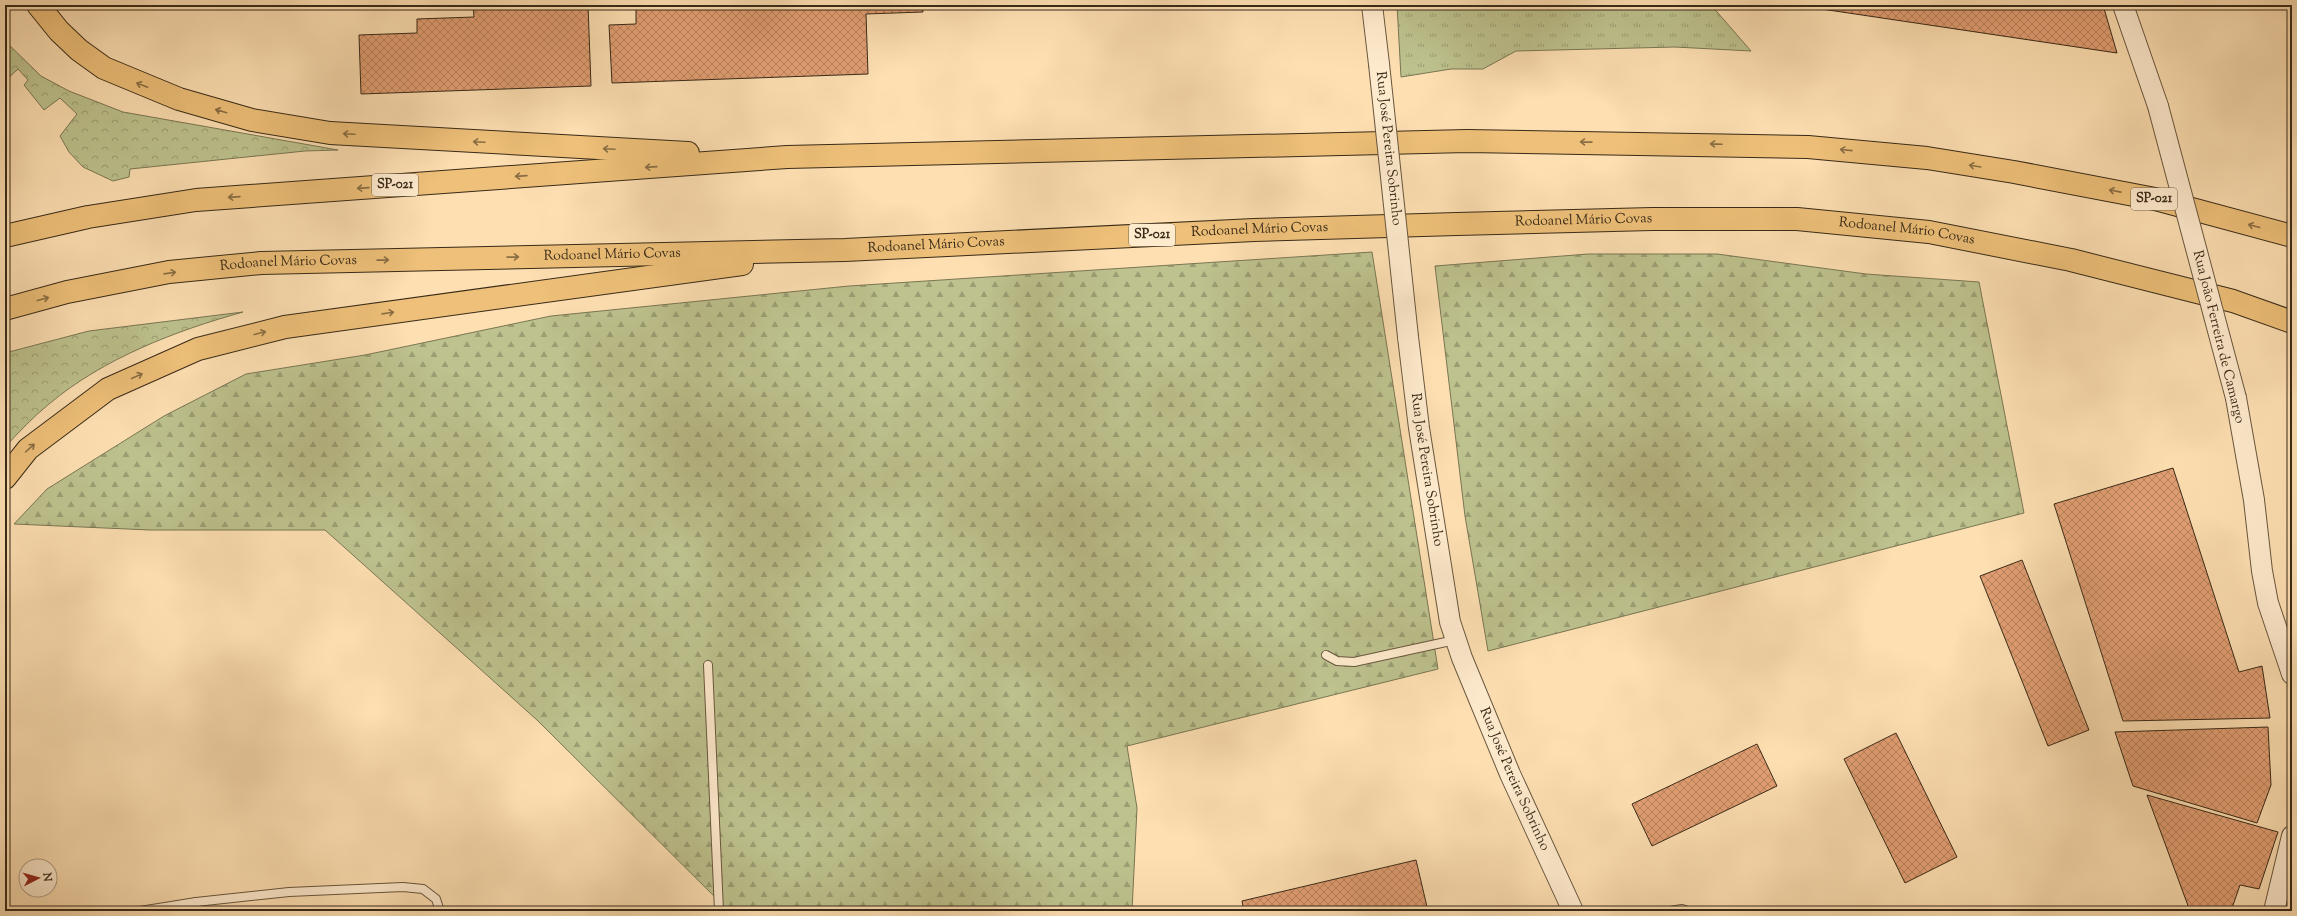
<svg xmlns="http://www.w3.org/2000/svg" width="2297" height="916" font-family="'Sorts Mill Goudy',serif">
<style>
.grass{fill:url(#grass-tufts);stroke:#7a7653}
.forest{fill:url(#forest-firs);stroke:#7a7653}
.park{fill:url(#park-crowns);stroke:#7a7653}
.building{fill:url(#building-cross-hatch);stroke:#382a18}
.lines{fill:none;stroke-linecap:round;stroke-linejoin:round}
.service-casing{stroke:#69573e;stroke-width:10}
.tertiary-casing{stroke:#69573e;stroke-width:22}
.motorway-casing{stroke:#382a18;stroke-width:24}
.service{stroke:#feeacd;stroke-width:8}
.tertiary{stroke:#feeacd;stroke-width:20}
.motorway{stroke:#eec079;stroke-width:22}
.tertiary-bridge-casing{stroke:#69573e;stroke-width:22;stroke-linecap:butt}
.tertiary-bridge{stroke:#feeacd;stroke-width:20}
.oneway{stroke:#8a6e44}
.labels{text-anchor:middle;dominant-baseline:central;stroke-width:4;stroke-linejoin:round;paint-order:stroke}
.shield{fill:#feeacd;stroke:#73644e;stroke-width:1}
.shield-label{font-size:13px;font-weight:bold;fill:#382a18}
.street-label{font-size:14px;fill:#382a18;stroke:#feeacd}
</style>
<defs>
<pattern id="grass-tufts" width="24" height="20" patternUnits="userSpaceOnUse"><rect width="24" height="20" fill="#bdc28e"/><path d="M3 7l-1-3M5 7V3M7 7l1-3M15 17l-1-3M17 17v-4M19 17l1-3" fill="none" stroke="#9b9e73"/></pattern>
<pattern id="forest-firs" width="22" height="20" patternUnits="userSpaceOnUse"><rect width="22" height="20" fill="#bdc28e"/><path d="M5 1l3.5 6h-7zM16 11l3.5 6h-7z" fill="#9b9e73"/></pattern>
<pattern id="park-crowns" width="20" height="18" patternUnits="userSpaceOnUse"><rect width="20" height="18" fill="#bdc28e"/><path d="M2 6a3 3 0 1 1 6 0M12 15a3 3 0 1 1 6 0" fill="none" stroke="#9b9e73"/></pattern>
<pattern id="building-cross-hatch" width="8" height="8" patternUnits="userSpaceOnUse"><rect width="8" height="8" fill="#e29f73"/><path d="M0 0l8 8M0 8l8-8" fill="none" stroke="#b8825d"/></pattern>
</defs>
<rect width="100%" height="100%" fill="#fddfb2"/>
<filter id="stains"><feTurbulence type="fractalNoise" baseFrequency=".005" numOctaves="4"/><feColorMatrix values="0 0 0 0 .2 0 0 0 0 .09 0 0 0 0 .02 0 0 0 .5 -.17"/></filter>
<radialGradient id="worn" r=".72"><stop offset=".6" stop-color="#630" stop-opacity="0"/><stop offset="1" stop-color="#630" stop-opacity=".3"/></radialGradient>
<path class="grass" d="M1397,5H1711L1751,51L1675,47L1516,51L1483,69H1451L1401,77Z"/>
<g class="forest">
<path d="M1372,252L1438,669L1127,746L1137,808L1132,911H729L537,720L325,530H150L14,524L47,489L164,416L246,374L365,355L551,316L849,286Z"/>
<path d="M1588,254H1717L1866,274L1979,282L2024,513L1488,651L1465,516L1435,266Z"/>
</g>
<g class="park">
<path d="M5,41L41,76L69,91L123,112L338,150L305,151L130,169L129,177L113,181L83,167L69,152L60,136L77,114L60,98L44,110L24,85L28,80L18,69L5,81Z"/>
<path d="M243,312C175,331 104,358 49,404C33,417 19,432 5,447V353L89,331Z"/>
</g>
<g class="building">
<path d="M473,5H588L591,86L361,94L359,35L417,33V19L474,17Z"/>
<path d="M636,5H922L923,12L866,14L868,74L612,83L609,25L636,24Z"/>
<path d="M1814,5H2103L2117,53L1815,8Z"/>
<path d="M2173,468L2239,672L2262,666L2270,718L2123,721L2054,504Z"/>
<path d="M2022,560L2089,730L2048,746L1980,576Z"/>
<path d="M2268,727L2271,785L2257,823L2133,786L2115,732Z"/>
<path d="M1896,733L1957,857L1905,883L1844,759Z"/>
<path d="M1757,744L1777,786L1652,846L1632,804Z"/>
<path d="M2147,795L2278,832L2259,889L2240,885L2231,911H2190Z"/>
<path d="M1416,860L1428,911H1244L1242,901Z"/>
</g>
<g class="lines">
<g class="service-casing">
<g id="service">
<path d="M1326,655L1337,661L1354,662L1455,640"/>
<path d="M708,665L719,911"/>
<path d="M196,902L197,911"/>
<path d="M140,911L196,902L289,892L403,887L423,889L436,899L440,911"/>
<path d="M1670,911L1682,909L1688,911"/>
</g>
</g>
<g class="tertiary-casing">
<g id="tertiary">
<path d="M1372,5L1379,64"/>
<path d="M2123,5L2158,106"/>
<path id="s1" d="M1408,337L1419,428L1450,622L1462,658L1510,774L1573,911"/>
<path d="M2236,398L2254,500L2262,571L2268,603L2292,674"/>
<path d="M2274,911L2292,836"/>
</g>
</g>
<g class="motorway-casing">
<g id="motorway">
<path d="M38,5L59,31L79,50L104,68L179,99L252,120L330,133L688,153"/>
<path d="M5,236L88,217L196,200L787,157L1467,141L1808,147L1927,158L2014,172L2155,199L2292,236"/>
<path id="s2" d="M5,309L67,292L169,272L261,263L845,250L1254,230L1457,224L1652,219H1797L1929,232L2071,260L2233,301L2292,322"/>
<path d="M5,478L28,449L108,389L198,349L285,327L742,264"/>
</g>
</g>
<use href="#service" class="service"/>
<use href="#tertiary" class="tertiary"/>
<use href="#motorway" class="motorway"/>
<g class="tertiary-bridge-casing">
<g id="tertiary-bridge">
<path id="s3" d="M1379,64L1408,337"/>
<path d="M2158,106L2236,398"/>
</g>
</g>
<use href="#tertiary-bridge" class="tertiary-bridge"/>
</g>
<defs><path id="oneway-shaft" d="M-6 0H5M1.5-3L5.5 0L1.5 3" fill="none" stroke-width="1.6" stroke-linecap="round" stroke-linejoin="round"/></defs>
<g class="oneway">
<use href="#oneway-shaft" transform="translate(142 85) rotate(-159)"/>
<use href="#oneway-shaft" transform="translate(221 111) rotate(-164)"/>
<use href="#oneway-shaft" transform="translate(349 134) rotate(-177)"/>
<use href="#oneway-shaft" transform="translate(479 142) rotate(-177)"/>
<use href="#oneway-shaft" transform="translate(1586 142) rotate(-179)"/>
<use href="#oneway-shaft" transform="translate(1716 144) rotate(-178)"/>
<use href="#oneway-shaft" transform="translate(609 149) rotate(-177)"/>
<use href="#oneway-shaft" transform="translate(1846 150) rotate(-174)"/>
<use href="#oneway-shaft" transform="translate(1975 166) rotate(-171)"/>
<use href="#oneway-shaft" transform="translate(651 167) rotate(176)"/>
<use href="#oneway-shaft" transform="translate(521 176) rotate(176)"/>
<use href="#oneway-shaft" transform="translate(363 188) rotate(176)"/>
<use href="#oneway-shaft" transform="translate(2115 191) rotate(-169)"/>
<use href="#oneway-shaft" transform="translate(234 197) rotate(176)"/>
<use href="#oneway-shaft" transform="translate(2254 226) rotate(-165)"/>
<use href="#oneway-shaft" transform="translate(513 257) rotate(-1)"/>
<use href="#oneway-shaft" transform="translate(383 260) rotate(-1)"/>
<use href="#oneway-shaft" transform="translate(170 273) rotate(-8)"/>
<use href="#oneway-shaft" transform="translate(43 299) rotate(-15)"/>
<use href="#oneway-shaft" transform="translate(388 313) rotate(-8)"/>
<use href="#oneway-shaft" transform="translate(260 333) rotate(-14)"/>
<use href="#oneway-shaft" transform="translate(137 376) rotate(-24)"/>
<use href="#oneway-shaft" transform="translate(30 448) rotate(-42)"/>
</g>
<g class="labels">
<g class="shield">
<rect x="372" y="174" width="46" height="22" rx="3"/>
<rect x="2131" y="188" width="46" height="22" rx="3"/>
<rect x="1129" y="224" width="46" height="22" rx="3"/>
</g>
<g class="shield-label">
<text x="395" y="185">SP-021</text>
<text x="2154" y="199">SP-021</text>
<text x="1152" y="235">SP-021</text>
</g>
<g class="street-label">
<text stroke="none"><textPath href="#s3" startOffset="85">Rua José Pereira Sobrinho</textPath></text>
<text stroke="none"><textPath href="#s2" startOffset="1584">Rodoanel Mário Covas</textPath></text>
<text stroke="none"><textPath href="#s2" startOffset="1260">Rodoanel Mário Covas</textPath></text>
<text stroke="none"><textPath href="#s2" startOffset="1908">Rodoanel Mário Covas</textPath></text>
<text stroke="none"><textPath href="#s2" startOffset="936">Rodoanel Mário Covas</textPath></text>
<text stroke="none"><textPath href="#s2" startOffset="612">Rodoanel Mário Covas</textPath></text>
<text stroke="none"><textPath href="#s2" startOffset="288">Rodoanel Mário Covas</textPath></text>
<text transform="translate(2218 337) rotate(76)">Rua João Ferreira de Camargo</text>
<text stroke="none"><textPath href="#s1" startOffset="134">Rua José Pereira Sobrinho</textPath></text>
<text stroke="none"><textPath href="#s1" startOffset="458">Rua José Pereira Sobrinho</textPath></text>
</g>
</g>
<rect width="2297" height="916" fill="none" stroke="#fddfb2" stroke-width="20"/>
<rect x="6" y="6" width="2285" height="904" fill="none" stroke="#382a18" stroke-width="2"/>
<rect x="10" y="10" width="2277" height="896" fill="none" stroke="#382a18"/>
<g transform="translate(38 878) rotate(84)"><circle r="19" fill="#feeacd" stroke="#af9d85"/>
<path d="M0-3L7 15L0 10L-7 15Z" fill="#8f2418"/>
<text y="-6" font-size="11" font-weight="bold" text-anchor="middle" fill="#382a18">N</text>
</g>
<rect width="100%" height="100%" filter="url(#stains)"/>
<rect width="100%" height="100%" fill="url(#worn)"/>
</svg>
